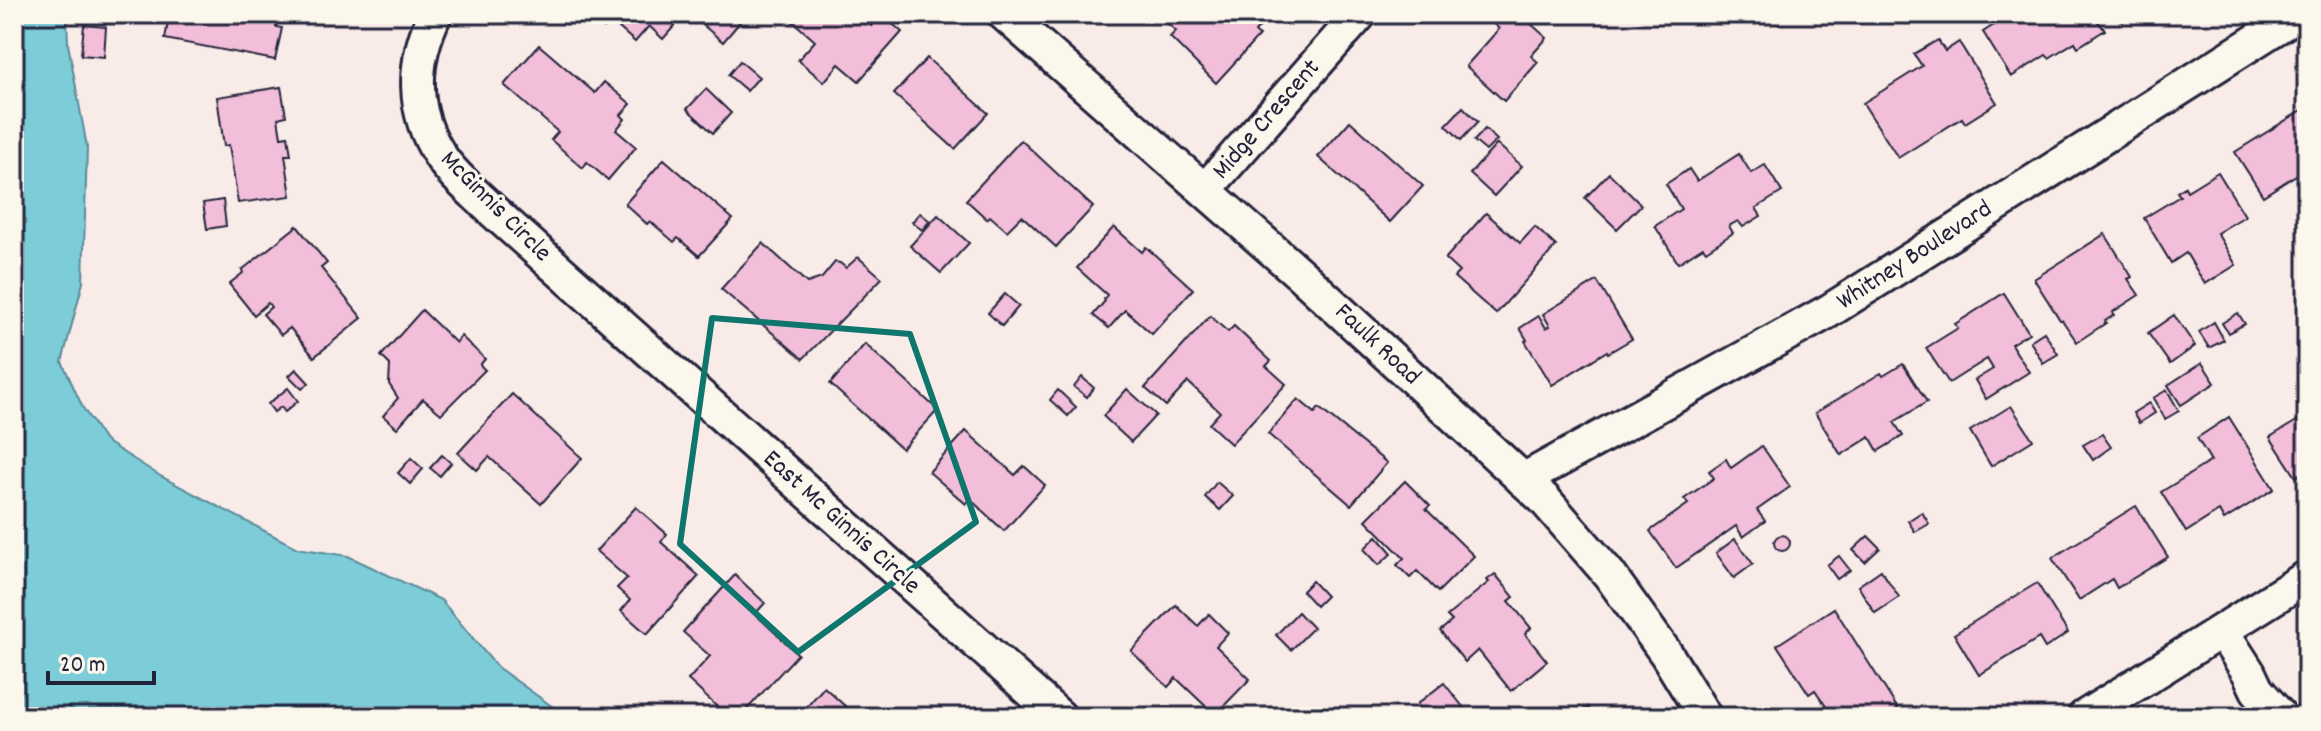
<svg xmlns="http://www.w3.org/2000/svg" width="2321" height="731" font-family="Dekko,sans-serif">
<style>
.water{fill:#7dcdd8;stroke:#598999;stroke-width:2}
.building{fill:#f3bed9;stroke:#22223b;stroke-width:2}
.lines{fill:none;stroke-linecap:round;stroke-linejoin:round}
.street-casing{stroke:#22223b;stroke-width:38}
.street{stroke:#fbf7ec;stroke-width:32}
.marked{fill:none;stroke:#0f766e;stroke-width:6;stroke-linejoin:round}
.labels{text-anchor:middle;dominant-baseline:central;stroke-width:6;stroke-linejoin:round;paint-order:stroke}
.street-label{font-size:26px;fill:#22223b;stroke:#fbf7ec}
</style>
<rect width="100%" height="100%" fill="#f9ece8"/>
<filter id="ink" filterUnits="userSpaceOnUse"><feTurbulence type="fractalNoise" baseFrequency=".0125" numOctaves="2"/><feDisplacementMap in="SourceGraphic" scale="16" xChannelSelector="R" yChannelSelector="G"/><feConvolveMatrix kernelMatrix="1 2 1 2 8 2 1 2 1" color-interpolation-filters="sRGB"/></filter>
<g filter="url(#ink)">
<path class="water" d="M14,14H67L68,44L87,147L83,282L62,362L83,408L105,441L162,477L297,548L348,556L441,600L497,667L567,717H14Z"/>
<g class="building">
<path d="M167,14H279L276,27L282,28L275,60L165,39L169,16H166Z"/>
<path d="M594,14H685L663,39L649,26L635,42L610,20L604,28L591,17Z"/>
<path d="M704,14H731L740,22L723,42L698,21Z"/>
<path d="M790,14H859L871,26L881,14L902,32L859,81L839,64L824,82L798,60L815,41L788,17Z"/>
<path d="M1157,14H1255L1264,22L1255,32L1259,36L1216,83L1170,37L1176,31Z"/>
<path d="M1501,14H1520L1547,38L1531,56L1538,62L1504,101L1466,66L1499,29L1493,23Z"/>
<path d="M2011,14H2092L2105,30L2078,47L2075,42L2049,58L2046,55L2011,77L1983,32Z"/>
<path d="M2117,14H2136L2122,22Z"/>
<path d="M84,25L106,27L104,57L81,55Z"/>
<path d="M1938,40L1945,51L1959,42L1997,103L1965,123L1962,118L1898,158L1863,103L1922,66L1914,54Z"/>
<path d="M539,45L595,93L604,82L631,104L621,115L625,119L616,130L636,147L608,180L587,162L583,168L551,140L558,132L504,85Z"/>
<path d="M927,58L988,113L955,149L894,94Z"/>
<path d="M740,61L759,77L747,91L728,75Z"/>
<path d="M281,87L286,116L278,118L281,137L288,136L291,155H285L291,196L238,203L229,145L224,146L217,97Z"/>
<path d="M706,89L731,113L713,133L687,109Z"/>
<path d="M1463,107L1478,122L1461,140L1446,125Z"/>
<path d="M2307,107V168L2263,196L2235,152Z"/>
<path d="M1350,121L1423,186L1390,222L1318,157Z"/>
<path d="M1485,129L1497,140L1486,151L1474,141Z"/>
<path d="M1021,140L1093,207L1056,247L1022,216L1007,231L990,216L987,219L966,200Z"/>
<path d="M1497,144L1522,166L1494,196L1470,174Z"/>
<path d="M1739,154L1751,173L1765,165L1782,192L1756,208L1761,216L1743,227L1738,221L1729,226L1733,233L1706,251L1703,247L1678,263L1655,226L1681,209L1666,184L1689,169L1697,181Z"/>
<path d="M664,159L733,219L699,256L678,238L674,242L650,221L647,224L625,204Z"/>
<path d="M2218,172L2245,216L2217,233L2236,265L2205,284L2186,253L2171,263L2144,218L2180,196L2177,192L2185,187L2187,191Z"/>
<path d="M1609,173L1641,205L1617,229L1585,198Z"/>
<path d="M223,200L226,226L207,229L203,203Z"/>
<path d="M920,213L930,221L922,230L912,222Z"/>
<path d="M1486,213L1520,243L1535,227L1556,246L1496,314L1454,277L1459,272L1445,259Z"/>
<path d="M938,215L969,243L941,273L910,246Z"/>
<path d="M297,226L327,263L321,268L362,318L314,357L290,328L281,335L263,314L271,307L268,303L254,315L229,284L243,273L242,270Z"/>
<path d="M1114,227L1142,252L1146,247L1193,289L1152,334L1125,310L1109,328L1093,315L1105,301L1104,299L1107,295L1077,268Z"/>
<path d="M2105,234L2132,277L2128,279L2139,295L2113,312L2114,315L2105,321L2106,323L2077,342L2062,320H2060L2034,279Z"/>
<path d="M763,243L807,283L822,278L835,262L840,263L846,268L858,257L882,278L803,359L721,289Z"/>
<path d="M1597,281L1632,339L1608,353L1607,351L1552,385L1525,341L1527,340L1520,328L1539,316L1546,328L1550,326L1543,314Z"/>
<path d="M2004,293L2029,333L2011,344L2029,372L1986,399L1975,380L1993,369L1987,359L1949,383L1926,348L1958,328L1955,324Z"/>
<path d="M1005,294L1019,306L1002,326L988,313Z"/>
<path d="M422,310L456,343L461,336L485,359L480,365L485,370L441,414L423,399L397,428L383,416L398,398L389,384L390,365L381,356Z"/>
<path d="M2238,313L2245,324L2228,333L2222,323Z"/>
<path d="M2174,315L2195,346L2170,364L2148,333Z"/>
<path d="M1210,316L1228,332L1234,326L1271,361L1266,366L1286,384L1231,444L1209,424L1220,412L1188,382L1166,406L1145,388Z"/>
<path d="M2214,322L2224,340L2209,348L2199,332Z"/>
<path d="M2044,332L2058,354L2043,363L2030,341Z"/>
<path d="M865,344L938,410L902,449L830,384Z"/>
<path d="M2202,363L2215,383L2181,405L2168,385Z"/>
<path d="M1903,364L1927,402L1894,422L1903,436L1878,451L1870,437L1841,455L1815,413L1881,373L1883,376Z"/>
<path d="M296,369L309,383L302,389L289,376Z"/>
<path d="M1082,377L1094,388L1087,397L1074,387Z"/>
<path d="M288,388L298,401L285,412L281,407L274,412L268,404Z"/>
<path d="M1127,389L1156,415L1131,442L1103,416Z"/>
<path d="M1058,390L1076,407L1068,416L1050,400Z"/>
<path d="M2167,390L2179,411L2165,419L2153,398Z"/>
<path d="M512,394L582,458L541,504L489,457L477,470L458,453Z"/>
<path d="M1298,399L1315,413L1319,408L1387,463L1351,505L1268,434Z"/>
<path d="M2149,403L2155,413L2139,423L2133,413Z"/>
<path d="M2307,403V470L2296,477L2270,437L2305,416L2300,407Z"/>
<path d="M2011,406L2033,440L1991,466L1970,431Z"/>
<path d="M2229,417L2274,489L2224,520L2219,511L2186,532L2161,492L2211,461L2197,438Z"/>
<path d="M966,431L1015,475L1024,466L1045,485L1004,531L970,499L966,504L929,472Z"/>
<path d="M2102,434L2111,447L2093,460L2083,445Z"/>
<path d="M1762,446L1790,487L1757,510L1765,521L1743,537L1736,526L1676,568L1650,531L1688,504L1684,499L1714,478L1709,471L1726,459L1731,468Z"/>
<path d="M442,455L451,463L440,476L430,468Z"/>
<path d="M411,458L423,469L410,484L398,473Z"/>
<path d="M1405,481L1430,506L1426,509L1474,556L1438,592L1417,571L1410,578L1397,565L1404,558L1366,520Z"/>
<path d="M1217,482L1233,496L1220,510L1205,497Z"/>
<path d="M2136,506L2168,557L2117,588L2112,579L2079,600L2052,558Z"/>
<path d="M636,507L667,534L661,542L699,576L647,634L621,611L630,600L617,588L627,578L596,551Z"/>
<path d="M1922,512L1929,524L1915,532L1908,521Z"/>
<circle cx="1782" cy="543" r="8"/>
<path d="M1377,536L1392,553L1379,565L1364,549Z"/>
<path d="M1868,536L1880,548L1865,562L1853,550Z"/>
<path d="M1735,539L1753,564L1734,578L1716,553Z"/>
<path d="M1839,556L1850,570L1837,579L1827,565Z"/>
<path d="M1881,570L1899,597L1875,613L1858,586Z"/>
<path d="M1495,574L1514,597L1509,601L1531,628L1525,634L1547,661L1511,691L1478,650L1465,662L1440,631L1452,621L1447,616L1489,582L1487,580Z"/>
<path d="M735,575L765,603L755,614L798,654L740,717H728L688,680L710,656L683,632Z"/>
<path d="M1312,581L1326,596L1316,606L1302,591Z"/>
<path d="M2037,583L2068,633L2045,648L2039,638L1979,675L1954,634Z"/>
<path d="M1176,605L1198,626L1209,614L1228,633L1216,646L1250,679L1215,715L1176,678L1168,687L1131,651Z"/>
<path d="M1834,608L1903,717H1833L1815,690L1809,694L1777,645Z"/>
<path d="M1298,612L1313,628L1291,650L1276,635Z"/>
<path d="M1444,683L1471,717H1427L1417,704Z"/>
<path d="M824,687L856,716L860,711L867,717H798Z"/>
<path d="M1588,707L1594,717H1572Z"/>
</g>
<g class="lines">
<g class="street-casing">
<g id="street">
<path d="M435,14C412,62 411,112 441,157C453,176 477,195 494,212L1060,717"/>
<path d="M1004,14L1301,275L1544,499L1609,574L1667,655L1705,717"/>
<path d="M1205,190L1360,14"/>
<path d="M1523,480L1829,311L2298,14"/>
<path d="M2222,631L2249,673L2257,690L2281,717"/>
<path d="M2084,717L2307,577"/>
</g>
</g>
<use href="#street" class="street"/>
</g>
</g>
<path class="marked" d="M712,318L910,334L976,522L798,652L680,544Z"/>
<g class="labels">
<g class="street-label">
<text transform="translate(1267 120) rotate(-49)">Midge Crescent</text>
<text transform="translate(495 207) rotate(45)">McGinnis Circle</text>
<text transform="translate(1915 256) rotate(-33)">Whitney Boulevard</text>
<text transform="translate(1377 345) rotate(43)">Faulk Road</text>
<text transform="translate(841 523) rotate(42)">East Mc Ginnis Circle</text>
</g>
</g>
<rect width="2321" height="731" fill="none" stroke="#fbf7ec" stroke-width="48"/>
<rect x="24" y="24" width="2273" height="683" fill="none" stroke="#22223b" stroke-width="3" filter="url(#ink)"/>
<path d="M48 671v12h106v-12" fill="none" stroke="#22223b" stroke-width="4"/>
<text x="60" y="671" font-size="24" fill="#22223b" stroke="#fbf7ec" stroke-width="6" paint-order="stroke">20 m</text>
</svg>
